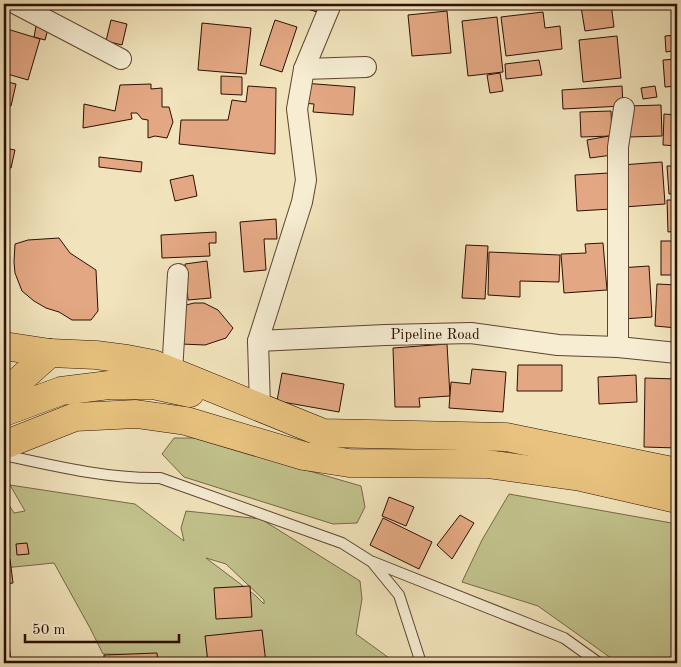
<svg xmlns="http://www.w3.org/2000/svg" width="681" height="667" font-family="'Old Standard TT',serif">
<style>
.green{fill:#c1c18b;stroke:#776847;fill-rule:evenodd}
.building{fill:#e3a883;stroke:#2d0f03}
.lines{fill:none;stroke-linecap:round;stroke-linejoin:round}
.lane-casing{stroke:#5e4431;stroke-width:12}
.street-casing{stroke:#5e4431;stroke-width:22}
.primary-casing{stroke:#2d0f03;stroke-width:29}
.lane{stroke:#f6edd3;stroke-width:10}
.street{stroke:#f6edd3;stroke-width:20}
.primary{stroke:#e8c27e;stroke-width:28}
.labels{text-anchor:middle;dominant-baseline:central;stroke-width:4.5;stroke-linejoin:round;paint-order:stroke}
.street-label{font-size:15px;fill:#2d0f03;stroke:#f6edd3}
</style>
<rect width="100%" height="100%" fill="#f1e3bb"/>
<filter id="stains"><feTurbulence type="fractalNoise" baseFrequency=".004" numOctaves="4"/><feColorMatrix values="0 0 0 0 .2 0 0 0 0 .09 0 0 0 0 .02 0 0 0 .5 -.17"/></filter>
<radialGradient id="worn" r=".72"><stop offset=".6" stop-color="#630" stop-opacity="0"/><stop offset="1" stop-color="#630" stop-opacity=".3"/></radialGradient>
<g class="green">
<path d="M174,438H196L361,486L365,507L357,523L333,524L184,477L162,454Z"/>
<path d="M10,485L135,504L184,541L181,528L186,511L261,519L360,581L362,599L356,634L396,663H159L156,655L103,654L90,628L54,563L4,568V497L14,513L25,511ZM206,558L226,564L264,600V604L255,595Z"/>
<path d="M509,494L677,524V663H618L538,606L462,582L482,540Z"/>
</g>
<g class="building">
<path d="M296,4H320L317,12L295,5Z"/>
<path d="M601,4H611L614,27L585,31L581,7Z"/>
<path d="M447,11L451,53L412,56L408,15Z"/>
<path d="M543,12L545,28L560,26L562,49L506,56L501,17Z"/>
<path d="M497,17L503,72L468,76L462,21Z"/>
<path d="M111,20L127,24L122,45L106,41Z"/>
<path d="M275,20L297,27L282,72L260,65Z"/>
<path d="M202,23L251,28L246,74L198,70Z"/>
<path d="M36,26L48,29L45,40L34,37Z"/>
<path d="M4,28L40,39L28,80L4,73Z"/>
<path d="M677,35V50L666,52L665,36Z"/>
<path d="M617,36L621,78L583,82L579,40Z"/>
<path d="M677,59V86L665,87L663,60Z"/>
<path d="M539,60L542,75L506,79L505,64Z"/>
<path d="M500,73L503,91L490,93L487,75Z"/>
<path d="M221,76L242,77V95L221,94Z"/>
<path d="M4,81L16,84L11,106L4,105Z"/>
<path d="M303,83L355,87L353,115L313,112L314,104L302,103Z"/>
<path d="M151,84V89L162,88V107H169L173,122L167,138L155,136L148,138V120L142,119L137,113H131L132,119L83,128L84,104L115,111L120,85Z"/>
<path d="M248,86L276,88L275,154L179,144L181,120H228L232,100L246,102Z"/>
<path d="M622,86L623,106L563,109L562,90Z"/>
<path d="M655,86L657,97L643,99L641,88Z"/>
<path d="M661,105L662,136L629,137L628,106Z"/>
<path d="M611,111L612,136L581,137L580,112Z"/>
<path d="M664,114L677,115V146L663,145Z"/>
<path d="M609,136L612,155L590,158L587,140Z"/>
<path d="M4,148L15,150L11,168L4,166Z"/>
<path d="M99,157L142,162L141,172L99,167Z"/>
<path d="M662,162L665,204L624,207L621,165Z"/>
<path d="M667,166H677V193L669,194Z"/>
<path d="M609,173L611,209L577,211L575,175Z"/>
<path d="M193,175L197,196L175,201L170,180Z"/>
<path d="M667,200H677V231L668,232Z"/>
<path d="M276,219L277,239H264L266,270L244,272L240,222Z"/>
<path d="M216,232V243H209L210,256L162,258L161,235Z"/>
<path d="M59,238L70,253L96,270L98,311L91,320H72L59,312L46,308L34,301L22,291L15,273L14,262L15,244L28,240Z"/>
<rect x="661" y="241" width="16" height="34"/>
<path d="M603,243L607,290L564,293L561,254L586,253L585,244Z"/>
<path d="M466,245L488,246L485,299L462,298Z"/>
<path d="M489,252L560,255L559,282L520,281V297L488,295Z"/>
<path d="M207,261L211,298L188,300L185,264Z"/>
<path d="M649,266L652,317L623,319L619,268Z"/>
<path d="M657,284L677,285V328L655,326Z"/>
<path d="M194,303H204L218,310L233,328L226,338L205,345L181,344L182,306Z"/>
<path d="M447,344L450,396L419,398L420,407H395L393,348Z"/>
<path d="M518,365H562V391H517Z"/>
<path d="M472,369L506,372L503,412L449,408L451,382L470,384Z"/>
<path d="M282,373L344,384L339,412L277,401Z"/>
<path d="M636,375L637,402L599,404L598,377Z"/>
<path d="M645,378L677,379V448L644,447Z"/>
<path d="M389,497L414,507L406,526L382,516Z"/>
<path d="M460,515L474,523L452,559L437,545Z"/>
<path d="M383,518L432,542L419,569L370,545Z"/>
<path d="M27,543L29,554L17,555L16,544Z"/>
<path d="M10,559L13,583L4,584V560Z"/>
<path d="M250,586L252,617L216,619L214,588Z"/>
<path d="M262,630L266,663H208L205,636Z"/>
<path d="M157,653L158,663H104V655Z"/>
</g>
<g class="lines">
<g class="lane-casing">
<g id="lane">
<path d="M4,455C54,466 109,479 160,478L342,543L372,562L399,595L421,663"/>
<path d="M373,562L564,638L599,663"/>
<path d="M4,650L6,663"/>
</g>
</g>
<g class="street-casing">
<g id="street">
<path d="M16,4L121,59"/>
<path d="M304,69L366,67"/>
<path d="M258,341L385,335L471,333L558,345L618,347L677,353"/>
<path d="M618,347V147L624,108"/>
<path d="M172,372L178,274"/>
<path d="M260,407L258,341L302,202L306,180L297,109L304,69L331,4"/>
</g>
</g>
<g class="primary-casing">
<g id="primary">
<path d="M4,346L50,353L96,355L127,359L153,364L323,433L506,437L677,472"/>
<path d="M4,394L50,353"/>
<path d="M4,412L61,391L109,385H153L190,393"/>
<path d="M4,445L75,417L136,414L186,421L304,456L349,463L487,464L581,477L677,499"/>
</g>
</g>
<use href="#lane" class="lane"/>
<use href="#street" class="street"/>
<use href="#primary" class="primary"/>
</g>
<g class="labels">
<g class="street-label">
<text x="435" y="335">Pipeline Road</text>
</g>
</g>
<rect width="681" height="667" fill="none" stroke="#f1e3bb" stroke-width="20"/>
<rect x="5" y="5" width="671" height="657" fill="none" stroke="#2d0f03" stroke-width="2.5"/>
<rect x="10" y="10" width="661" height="647" fill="none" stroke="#2d0f03"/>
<path d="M25 634v8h154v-8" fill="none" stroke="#2d0f03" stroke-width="2.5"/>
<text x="32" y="634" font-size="15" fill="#2d0f03" stroke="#f6edd3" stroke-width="4" paint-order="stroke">50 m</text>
<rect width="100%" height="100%" filter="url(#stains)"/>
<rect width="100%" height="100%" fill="url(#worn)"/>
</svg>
